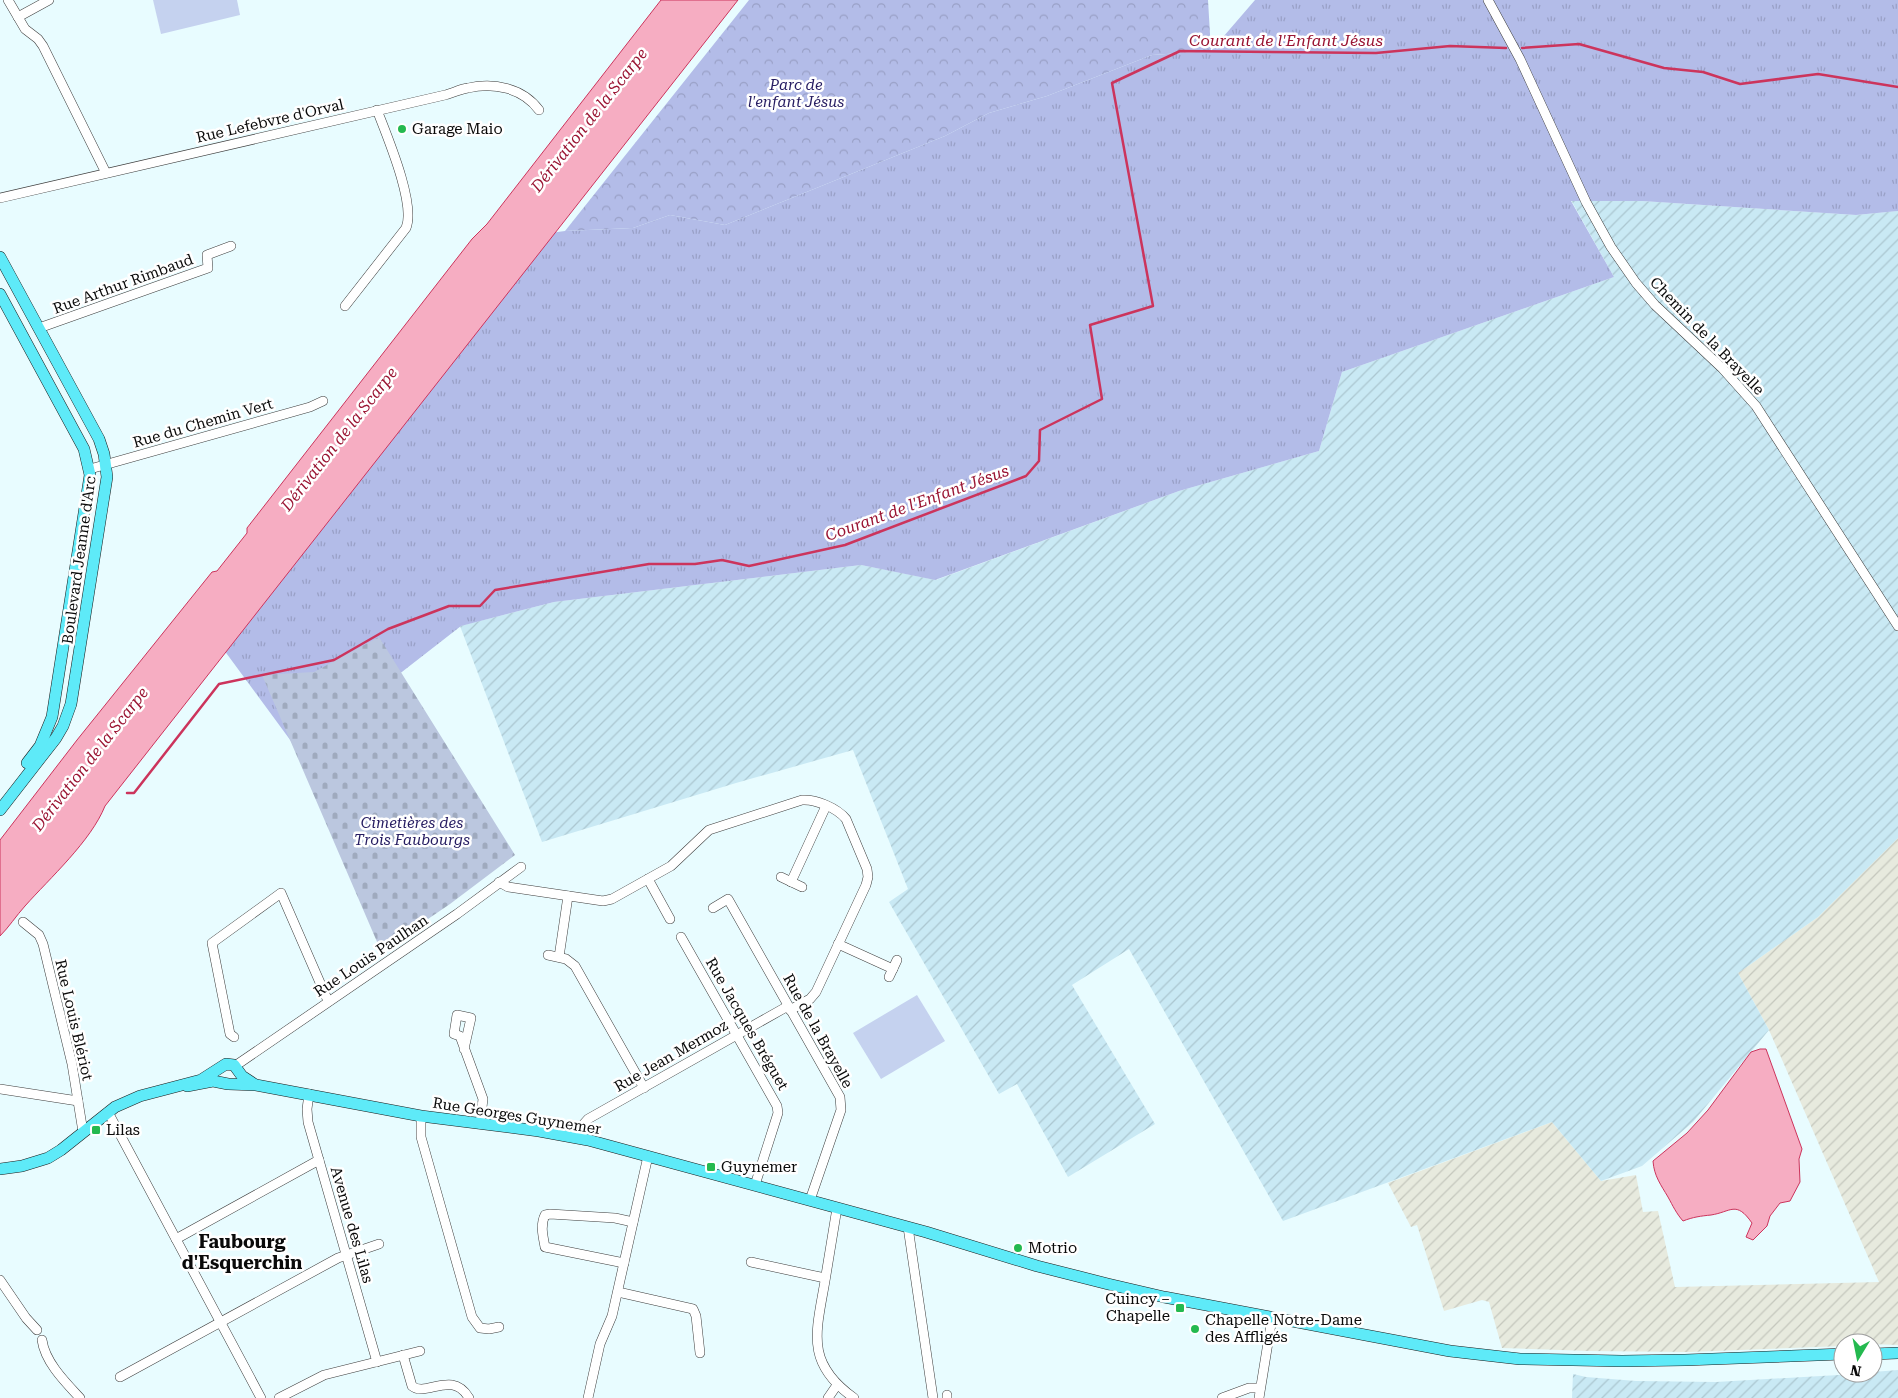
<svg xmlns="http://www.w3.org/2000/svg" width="1898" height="1398" font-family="'Roboto Serif',serif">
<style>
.industrial{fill:url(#industrial-furrows)}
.farmland{fill:url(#farmland-furrows)}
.grass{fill:url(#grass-tufts)}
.cemetery{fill:url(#cemetery-stones)}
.park{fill:url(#park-crowns)}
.pitch{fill:#c5d2ef}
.water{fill:#f6adc2;stroke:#cc345c}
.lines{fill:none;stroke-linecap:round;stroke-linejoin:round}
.stream{stroke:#cc345c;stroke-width:2.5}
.minor-casing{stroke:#3d3d3d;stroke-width:10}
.major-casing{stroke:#1b1b1b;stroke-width:12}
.minor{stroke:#fff;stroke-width:9}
.major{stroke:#5eeaf8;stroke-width:11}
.poi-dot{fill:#24b94f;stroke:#fff;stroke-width:2}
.labels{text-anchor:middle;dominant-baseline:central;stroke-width:5;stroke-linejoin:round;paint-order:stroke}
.park-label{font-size:15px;font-style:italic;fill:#251c61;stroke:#fff}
.street-label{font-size:15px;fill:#0a0a0a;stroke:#fff}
.poi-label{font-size:15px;fill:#0a0a0a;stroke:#fff;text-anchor:start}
.water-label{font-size:16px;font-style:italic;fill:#9a1533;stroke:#fff}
.quarter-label{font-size:18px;font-weight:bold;fill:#0a0a0a;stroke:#fff}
</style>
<defs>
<pattern id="industrial-furrows" width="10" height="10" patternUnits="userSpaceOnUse" patternTransform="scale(1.25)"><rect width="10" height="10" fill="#e7eade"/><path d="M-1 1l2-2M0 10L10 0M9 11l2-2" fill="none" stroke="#c5c7bd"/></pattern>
<pattern id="farmland-furrows" width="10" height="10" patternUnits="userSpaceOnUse" patternTransform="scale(1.25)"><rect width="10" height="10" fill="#c9e9f4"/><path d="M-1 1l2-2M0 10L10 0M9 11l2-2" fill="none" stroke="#abc6d0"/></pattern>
<pattern id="grass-tufts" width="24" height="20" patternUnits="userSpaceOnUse" patternTransform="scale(1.25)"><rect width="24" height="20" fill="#b3bce8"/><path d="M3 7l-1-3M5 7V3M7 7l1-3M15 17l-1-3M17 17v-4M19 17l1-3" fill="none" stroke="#99a0c6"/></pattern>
<pattern id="cemetery-stones" width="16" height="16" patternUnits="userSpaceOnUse" patternTransform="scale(1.25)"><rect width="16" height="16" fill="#bbc7df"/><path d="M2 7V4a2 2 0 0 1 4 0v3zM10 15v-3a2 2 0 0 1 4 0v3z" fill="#9faabe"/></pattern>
<pattern id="park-crowns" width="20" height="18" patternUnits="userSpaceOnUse" patternTransform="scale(1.25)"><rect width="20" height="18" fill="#b3bce8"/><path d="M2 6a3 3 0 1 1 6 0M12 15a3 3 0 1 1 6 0" fill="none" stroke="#99a0c6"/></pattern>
</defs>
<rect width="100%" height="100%" fill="#e8fcff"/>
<path class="industrial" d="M1898,838V1345L1843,1343V1346L1689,1352L1589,1351L1502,1348L1489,1302L1482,1300L1444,1311L1417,1225L1411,1227L1388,1183L1552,1122L1601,1181L1636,1175L1643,1212L1658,1211L1675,1287L1879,1282L1769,1030L1738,973L1818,917Z"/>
<g class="farmland">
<path d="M1571,200L1642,201L1856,215L1898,211V838L1818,917L1738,973L1769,1030L1693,1122L1642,1166L1601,1181L1552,1122L1283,1221L1129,949L1072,985L1155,1124L1068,1177L1017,1084L999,1094L889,902L908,889L853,750L736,783L542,842L460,626L554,602L861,565L936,580L1179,491L1319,451L1342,372L1614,277Z"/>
<path d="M1898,1370V1398H1572L1573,1374L1586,1377L1636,1381L1716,1382L1873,1373V1372Z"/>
</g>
<path class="grass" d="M1255,0H1898V211L1856,215L1642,201H1571L1614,277L1342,372L1319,451L1179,491L935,580L861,565L554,602L461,626L299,752L196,612L490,241L565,231L633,228L670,215L725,225L945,136L989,113L1047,96L1152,55L1211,51Z"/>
<path class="cemetery" d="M379,637L515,855L450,904L381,951L262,675L314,672Z"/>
<path class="park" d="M749,0H1208L1211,51L1152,55L1047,96L989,113L945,136L725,225L670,215L633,228L565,231Z"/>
<g class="pitch">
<path d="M153,0H237L240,15L161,34Z"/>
<path d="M917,995L945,1041L881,1079L853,1033Z"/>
</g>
<g class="water">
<path d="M661,0H738L105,806C91,841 50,878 25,906C16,916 9,927 0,936V840L77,740L212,572L217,571L247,533V528L472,239L487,224Z"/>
<path d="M1760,1049H1766L1802,1149L1799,1159L1800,1182L1790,1201L1780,1203L1770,1216L1767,1226L1753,1240L1746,1237L1752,1223C1736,1200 1731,1212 1711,1215C1701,1216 1693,1217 1683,1221C1676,1213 1673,1206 1668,1197C1661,1185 1654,1176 1653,1161L1687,1133L1708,1110L1751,1052Z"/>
</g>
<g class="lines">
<g class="stream">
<path d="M1522,48L1579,44L1664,68L1703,72L1740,84L1818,74L1898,87"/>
<path d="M127,793H134L219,684L334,660L388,629L449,606H480L495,590L649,564H695L722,560L749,566L845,545L1026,476L1039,461L1040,430L1102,399L1090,325L1153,306L1112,83L1180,51L1376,53L1450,46L1506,48"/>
</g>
<g class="minor-casing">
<g id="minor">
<path d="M8,0L25,29L38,39L43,46L106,173"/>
<path d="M1488,0L1520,59L1586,202L1611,247L1636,283L1655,305L1722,368L1756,406L1898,626"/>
<path d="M18,17L49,0"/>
<path d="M0,198L445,95C453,93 460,89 468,88C494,82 523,88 539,110"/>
<path d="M345,306L406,228C416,204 387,136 377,110"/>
<path d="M39,328L208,268L207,255L231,246"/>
<path d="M90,469L310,407L323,401"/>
<path d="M781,877L802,887"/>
<path d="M648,879L670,919"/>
<path d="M499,882L508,887L603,901L612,899L671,866L709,830L802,800C816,799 837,808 846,819L867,869L868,877L866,885L816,992L810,999L790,1010"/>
<path d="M791,882L826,806"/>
<path d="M713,908L728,899L840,1097L841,1110L810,1200"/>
<path d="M23,922L39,935L43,944L72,1064L83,1132"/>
<path d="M681,937L777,1106L778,1113L755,1185"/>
<path d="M838,944L893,969"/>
<path d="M548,955L566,959L575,966L644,1088"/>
<path d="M559,957L568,896"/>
<path d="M889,977L897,960"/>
<path d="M234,1037L230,1034L212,943L281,893L328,1001"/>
<path d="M464,1049L471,1018L457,1015L454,1034L460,1036L483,1099L480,1124"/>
<path d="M235,1066L457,914L521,867"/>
<path d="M0,1089L78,1101"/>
<path d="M309,1094L307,1109L308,1122L377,1362"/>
<path d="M108,1112L261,1398"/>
<path d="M421,1116V1137L472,1317L480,1328L489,1329L499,1327"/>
<path d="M577,1138L580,1128L588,1119L788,1006"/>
<path d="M837,1208C833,1232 829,1257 825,1281C816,1333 805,1363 854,1398"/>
<path d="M908,1227L933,1398"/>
<path d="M176,1239L319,1160"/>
<path d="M751,1262L825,1278"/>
<path d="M624,1263L545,1247C543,1236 540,1225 545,1215L550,1214L615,1218L633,1222"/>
<path d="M0,1280L26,1318L37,1330"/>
<path d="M618,1292L693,1309L696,1316L700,1353"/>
<path d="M42,1340C45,1362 65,1382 80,1398"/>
<path d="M403,1355L412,1386C426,1398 452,1369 469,1398"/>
<path d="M120,1377L338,1258L379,1244"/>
<path d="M947,1395V1398"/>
<path d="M279,1398L324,1375L420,1351"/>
<path d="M588,1398L600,1344L612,1316L648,1156"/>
<path d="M828,1398L837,1385"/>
<path d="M1222,1398L1249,1388H1260"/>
<path d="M1259,1398L1272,1318"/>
</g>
</g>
<g class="major-casing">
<g id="major">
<path d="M0,257L99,439L104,454L107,477L71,704L63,726L56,738L0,810"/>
<path d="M0,294L84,449L90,475L52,717L40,746L27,763"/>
<path d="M187,1086L213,1081L228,1084L256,1085L421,1116L539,1131L588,1140L926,1232L1037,1266L1108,1284L1164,1297L1450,1351L1520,1359L1622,1361L1685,1360L1843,1354"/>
<path d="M0,1169L22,1166L48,1158L61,1150L115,1107L140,1096L201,1080L226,1064L234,1065L242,1076L254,1084"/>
<path d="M1873,1354L1898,1353"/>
</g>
</g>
<use href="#minor" class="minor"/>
<use href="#major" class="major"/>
</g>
<g class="poi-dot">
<circle cx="402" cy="129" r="5"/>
<rect x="91" y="1125" width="10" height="10" rx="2.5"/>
<rect x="706" y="1162" width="10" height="10" rx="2.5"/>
<circle cx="1018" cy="1248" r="5"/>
<rect x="1175" y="1303" width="10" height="10" rx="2.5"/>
<circle cx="1195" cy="1329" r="5"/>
</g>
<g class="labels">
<g class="park-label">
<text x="796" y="85">Parc de<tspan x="796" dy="17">l'enfant Jésus</tspan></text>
<text x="412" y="823">Cimetières des<tspan x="412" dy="17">Trois Faubourgs</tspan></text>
</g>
<g class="street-label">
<text transform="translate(270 121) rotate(-13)">Rue Lefebvre d'Orval</text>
<text transform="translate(123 284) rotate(-20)">Rue Arthur Rimbaud</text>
<text transform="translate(1707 336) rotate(46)">Chemin de la Brayelle</text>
<text transform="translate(203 423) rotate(-16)">Rue du Chemin Vert</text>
<text transform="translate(79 560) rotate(-82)">Boulevard Jeanne d'Arc</text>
<text transform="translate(371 956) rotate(-34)">Rue Louis Paulhan</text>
<text transform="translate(74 1020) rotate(77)">Rue Louis Blériot</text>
<text transform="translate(747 1024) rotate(60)">Rue Jacques Bréguet</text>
<text transform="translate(818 1031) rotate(61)">Rue de la Brayelle</text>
<text transform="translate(671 1056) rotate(-30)">Rue Jean Mermoz</text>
<text transform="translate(517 1116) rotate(9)">Rue Georges Guynemer</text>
<text transform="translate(352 1225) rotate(74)">Avenue des Lilas</text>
</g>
<g class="poi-label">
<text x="412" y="129">Garage Maio</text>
<text x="106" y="1130">Lilas</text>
<text x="721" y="1167">Guynemer</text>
<text x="1028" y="1248">Motrio</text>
<text x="1170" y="1299" text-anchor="end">Cuincy –<tspan x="1170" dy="17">Chapelle</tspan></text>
<text x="1205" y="1320">Chapelle Notre-Dame<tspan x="1205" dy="17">des Affligés</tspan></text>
</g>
<g class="water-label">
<text x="1286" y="40">Courant de l'Enfant Jésus</text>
<text transform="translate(589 120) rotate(-52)">Dérivation de la Scarpe</text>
<text transform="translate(339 439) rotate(-52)">Dérivation de la Scarpe</text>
<text transform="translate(917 503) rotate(-20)">Courant de l'Enfant Jésus</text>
<text transform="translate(90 759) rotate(-52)">Dérivation de la Scarpe</text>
</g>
<g class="quarter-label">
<text x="242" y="1241">Faubourg<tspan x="242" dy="21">d'Esquerchin</tspan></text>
</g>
</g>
<g transform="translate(1858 1358) rotate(190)"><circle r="24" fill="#ffffff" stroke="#9d9d9d"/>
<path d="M0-4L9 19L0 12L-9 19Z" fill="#24b94f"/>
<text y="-8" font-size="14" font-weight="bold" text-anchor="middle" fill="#0a0a0a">N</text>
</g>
</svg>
